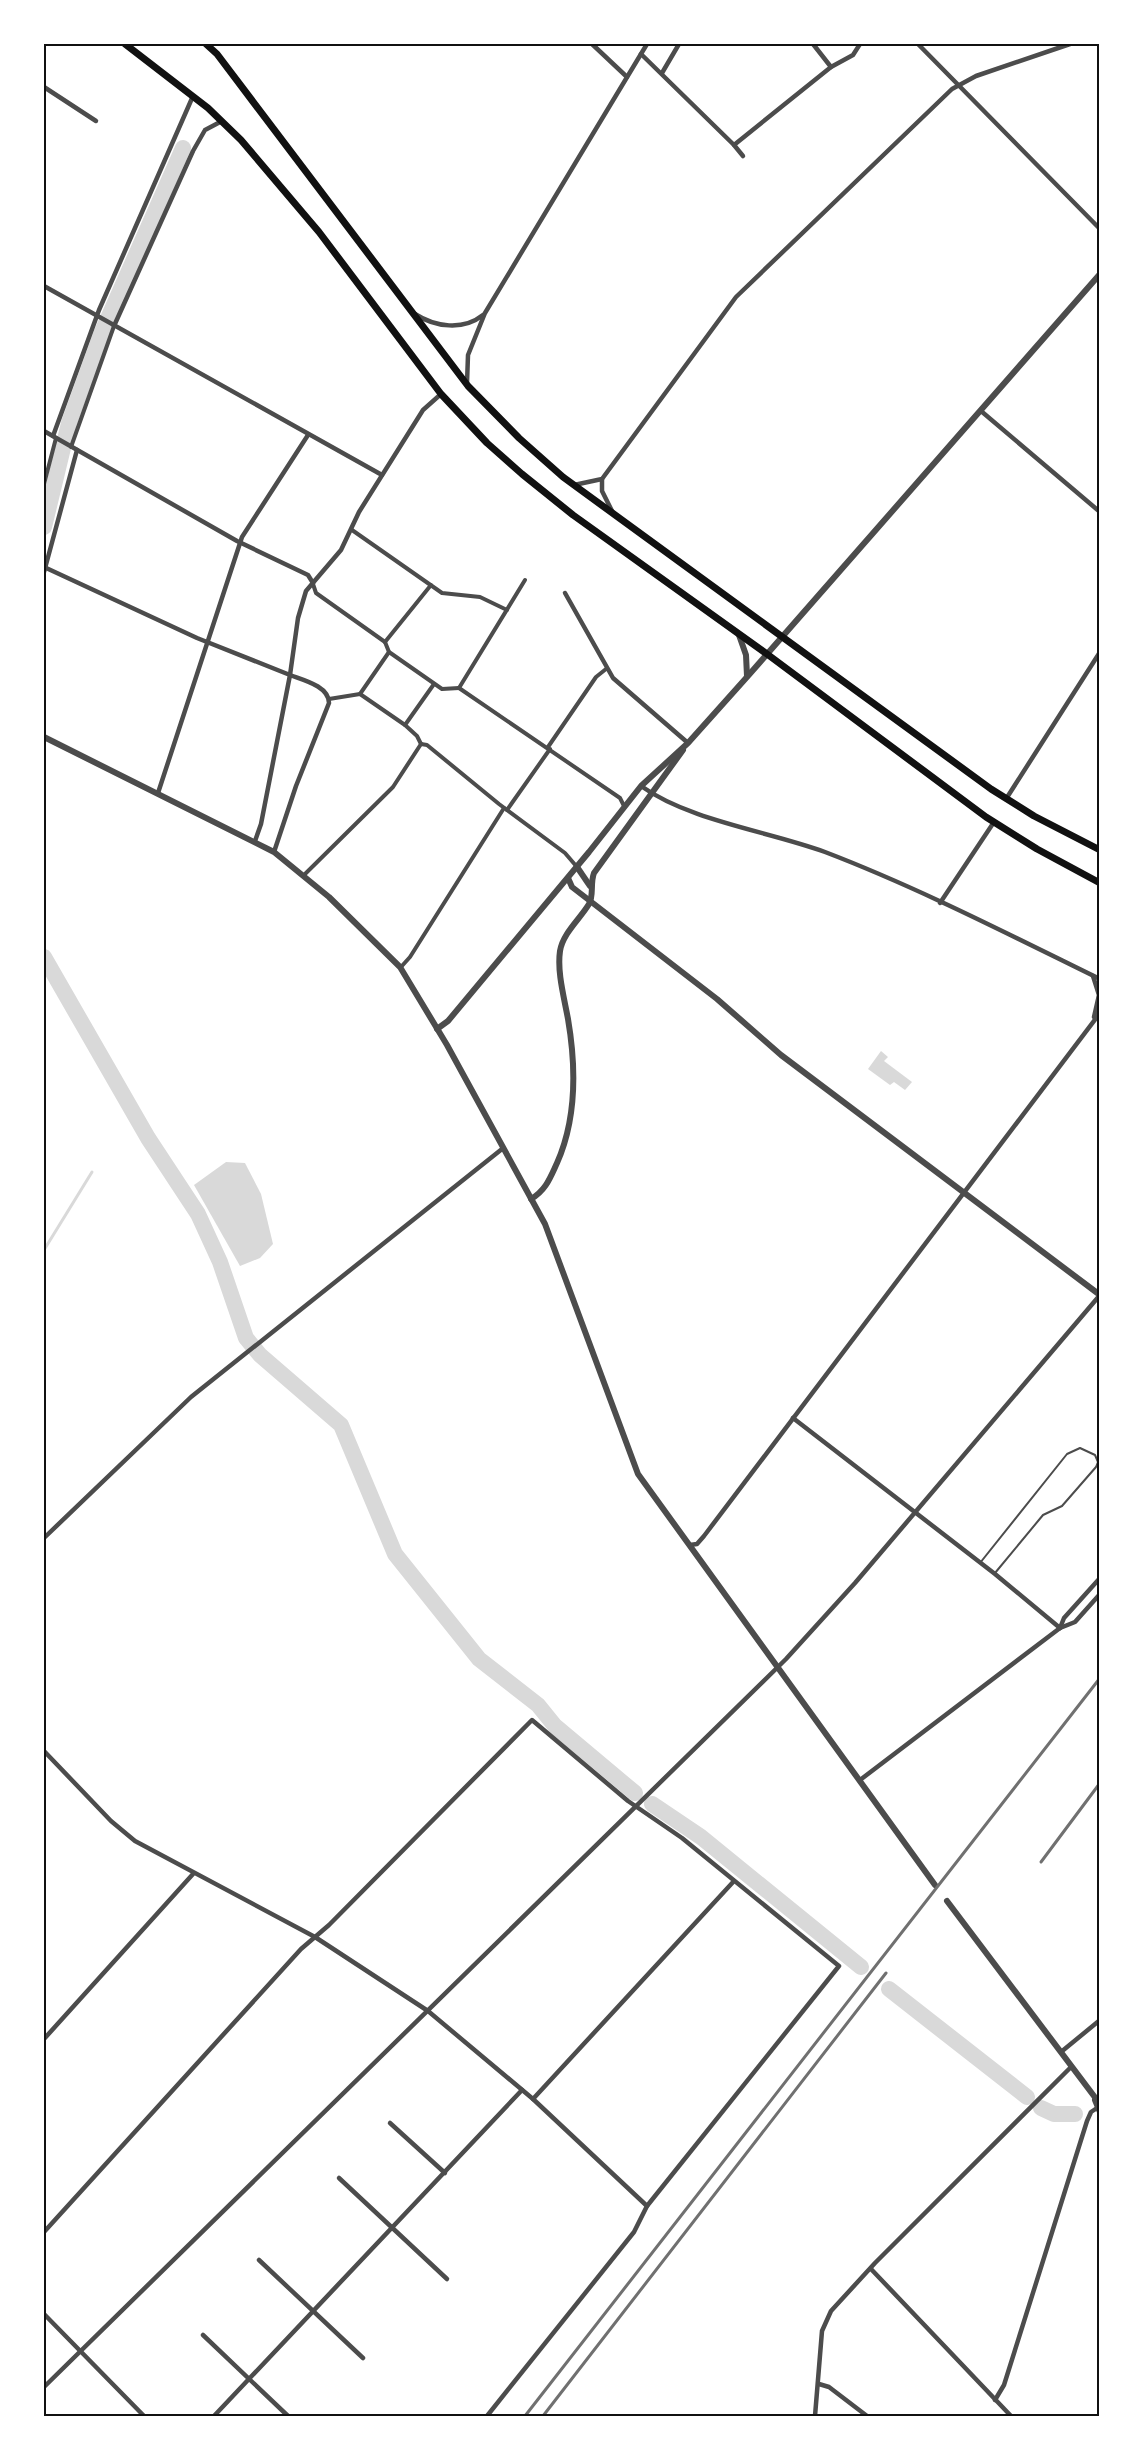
<svg xmlns="http://www.w3.org/2000/svg" width="1143" height="2460" font-family="'Asap Condensed',sans-serif">
<style>
.water{fill:#d9d9d9}
.lines{fill:none;stroke-linecap:round;stroke-linejoin:round}
.stream{stroke:#d9d9d9;stroke-width:3}
.river{stroke:#d9d9d9;stroke-width:16}
.service{stroke:#4c4c4c;stroke-width:2}
.pedestrian{stroke:#4c4c4c;stroke-width:4}
.minor{stroke:#4c4c4c;stroke-width:4.5}
.tertiary{stroke:#4c4c4c;stroke-width:6}
.secondary{stroke:#111;stroke-width:7}
.rail{stroke:#707070;stroke-width:3}
.neatline{fill:none;stroke:#111;stroke-width:2}
</style>
<rect width="100%" height="100%" fill="#fff"/>
<g class="water">
<path d="M881,1051L888,1057L884,1061L912,1082L905,1090L894,1082L890,1085L868,1069Z"/>
<path d="M226,1162L245,1163L261,1194L273,1244L260,1258L240,1266L194,1185Z"/>
</g>
<g class="lines">
<path class="stream" d="M44,1250L92,1172"/>
<g class="river">
<path d="M44,527L69,423L102,332L183,148"/>
<path d="M44,957L148,1138L198,1214L220,1262L246,1338L260,1355L341,1425L395,1554L479,1659L538,1705L555,1726L635,1793"/>
<path d="M652,1804L701,1837L861,1967"/>
<path d="M889,1989L1027,2097"/>
<path d="M1041,2108L1054,2114H1075"/>
</g>
<path class="service" d="M980,1563L1067,1454L1080,1448L1095,1455L1098,1462L1096,1467L1062,1506L1043,1515L995,1573"/>
<g class="pedestrian">
<path d="M71,447L114,326"/>
<path d="M44,484L56,438"/>
<path d="M352,530L442,593L480,597L507,610"/>
<path d="M313,584L316,593L385,642"/>
<path d="M385,642L389,652L442,689L459,688"/>
<path d="M385,642L431,585"/>
<path d="M459,688L620,798L624,806"/>
<path d="M459,688L525,580"/>
<path d="M360,694L389,652"/>
<path d="M329,699L360,694L405,725"/>
<path d="M421,744L427,745L499,804L565,853L577,867"/>
<path d="M421,744L417,736L405,725L434,684"/>
<path d="M548,747L596,677L606,669"/>
<path d="M507,810L550,749"/>
<path d="M304,875L393,787L421,744"/>
<path d="M401,967L410,957L504,808"/>
</g>
<g class="minor">
<path d="M592,44L627,77"/>
<path d="M813,44L831,67"/>
<path d="M918,44L1100,229"/>
<path d="M641,54L734,145L831,67L853,55L860,44"/>
<path d="M662,73L679,44"/>
<path d="M44,87L96,121"/>
<path d="M734,145L743,156"/>
<path d="M44,286L382,475"/>
<path d="M415,314C435,327 463,331 483,315"/>
<path d="M114,326L193,151L205,130L222,121"/>
<path d="M467,383L468,355L485,313L647,44"/>
<path d="M981,411L1100,512"/>
<path d="M44,431L237,541L308,575L313,583"/>
<path d="M53,436L99,310L193,96"/>
<path d="M602,479V491L613,513"/>
<path d="M574,485L602,479L736,297L952,89L976,76L1070,44"/>
<path d="M44,567L197,638L290,675L298,618L306,591L341,550L359,512L423,410L441,394"/>
<path d="M44,572L77,450"/>
<path d="M565,593L613,678L688,743"/>
<path d="M641,786C690,821 768,831 825,852C919,888 1010,935 1100,979"/>
<path d="M158,793L242,537L308,435"/>
<path d="M1006,799L1100,652"/>
<path d="M255,841L261,824L290,675C303,680 329,686 329,703L296,786L274,852"/>
<path d="M940,903L994,822"/>
<path d="M1093,976L1099,995L1094,1017"/>
<path d="M793,1418L995,1574L1060,1628"/>
<path d="M44,1538L191,1397L502,1149"/>
<path d="M690,1545L697,1544L704,1536L1100,1013"/>
<path d="M1060,1628L1064,1618L1100,1578"/>
<path d="M44,1751L111,1821L135,1841L315,1937L428,2011L533,2099L647,2206"/>
<path d="M860,1780L1060,1628L1075,1622L1100,1594"/>
<path d="M44,2039L193,1874"/>
<path d="M1061,2052L1100,2020"/>
<path d="M533,2099L734,1881"/>
<path d="M390,2123L445,2173"/>
<path d="M339,2178L447,2279"/>
<path d="M44,2232L301,1949L329,1925L532,1720L628,1801L682,1838L839,1966L647,2206L634,2232L487,2416"/>
<path d="M259,2260L363,2358"/>
<path d="M871,2269L1011,2416"/>
<path d="M44,2314L144,2416"/>
<path d="M203,2335L288,2416"/>
<path d="M819,2384L829,2387L867,2416"/>
<path d="M44,2387L786,1659L855,1583L1100,1295"/>
<path d="M995,2400L1004,2385L1087,2121L1091,2112L1097,2108"/>
<path d="M214,2416L522,2090"/>
<path d="M815,2416L822,2331L831,2311L875,2263L1071,2067"/>
</g>
<g class="tertiary">
<path d="M739,635L746,655L747,676"/>
<path d="M44,737L274,852L329,897L400,967L447,1045L545,1224L638,1474L935,1885"/>
<path d="M577,867L590,886"/>
<path d="M568,878L572,887L717,999L781,1055L1100,1295"/>
<path d="M437,1029L448,1021L589,852L641,786L688,743L747,677L1100,274"/>
<path d="M531,1199C546,1190 550,1178 557,1163C577,1118 576,1066 568,1019C564,997 557,972 560,951C563,933 580,919 589,904C594,896 590,883 594,873L683,750"/>
<path d="M947,1901L1100,2104"/>
<path d="M1095,2100L1100,2112"/>
</g>
<g class="secondary">
<path d="M125,44L208,108L241,140L319,232L441,394L487,443L522,474L573,515L767,654L986,817L1037,849L1100,883"/>
<path d="M206,44L217,54L468,386L519,438L563,477L991,789L1034,816L1100,850"/>
</g>
<g class="rail">
<path d="M1041,1862L1100,1783"/>
<path d="M525,2416L1100,1678"/>
<path d="M543,2416L886,1973"/>
</g>
</g>
<rect width="1143" height="2460" fill="none" stroke="#ffffff" stroke-width="90"/>
<rect x="45" y="45" width="1053" height="2370" class="neatline"/>
</svg>
